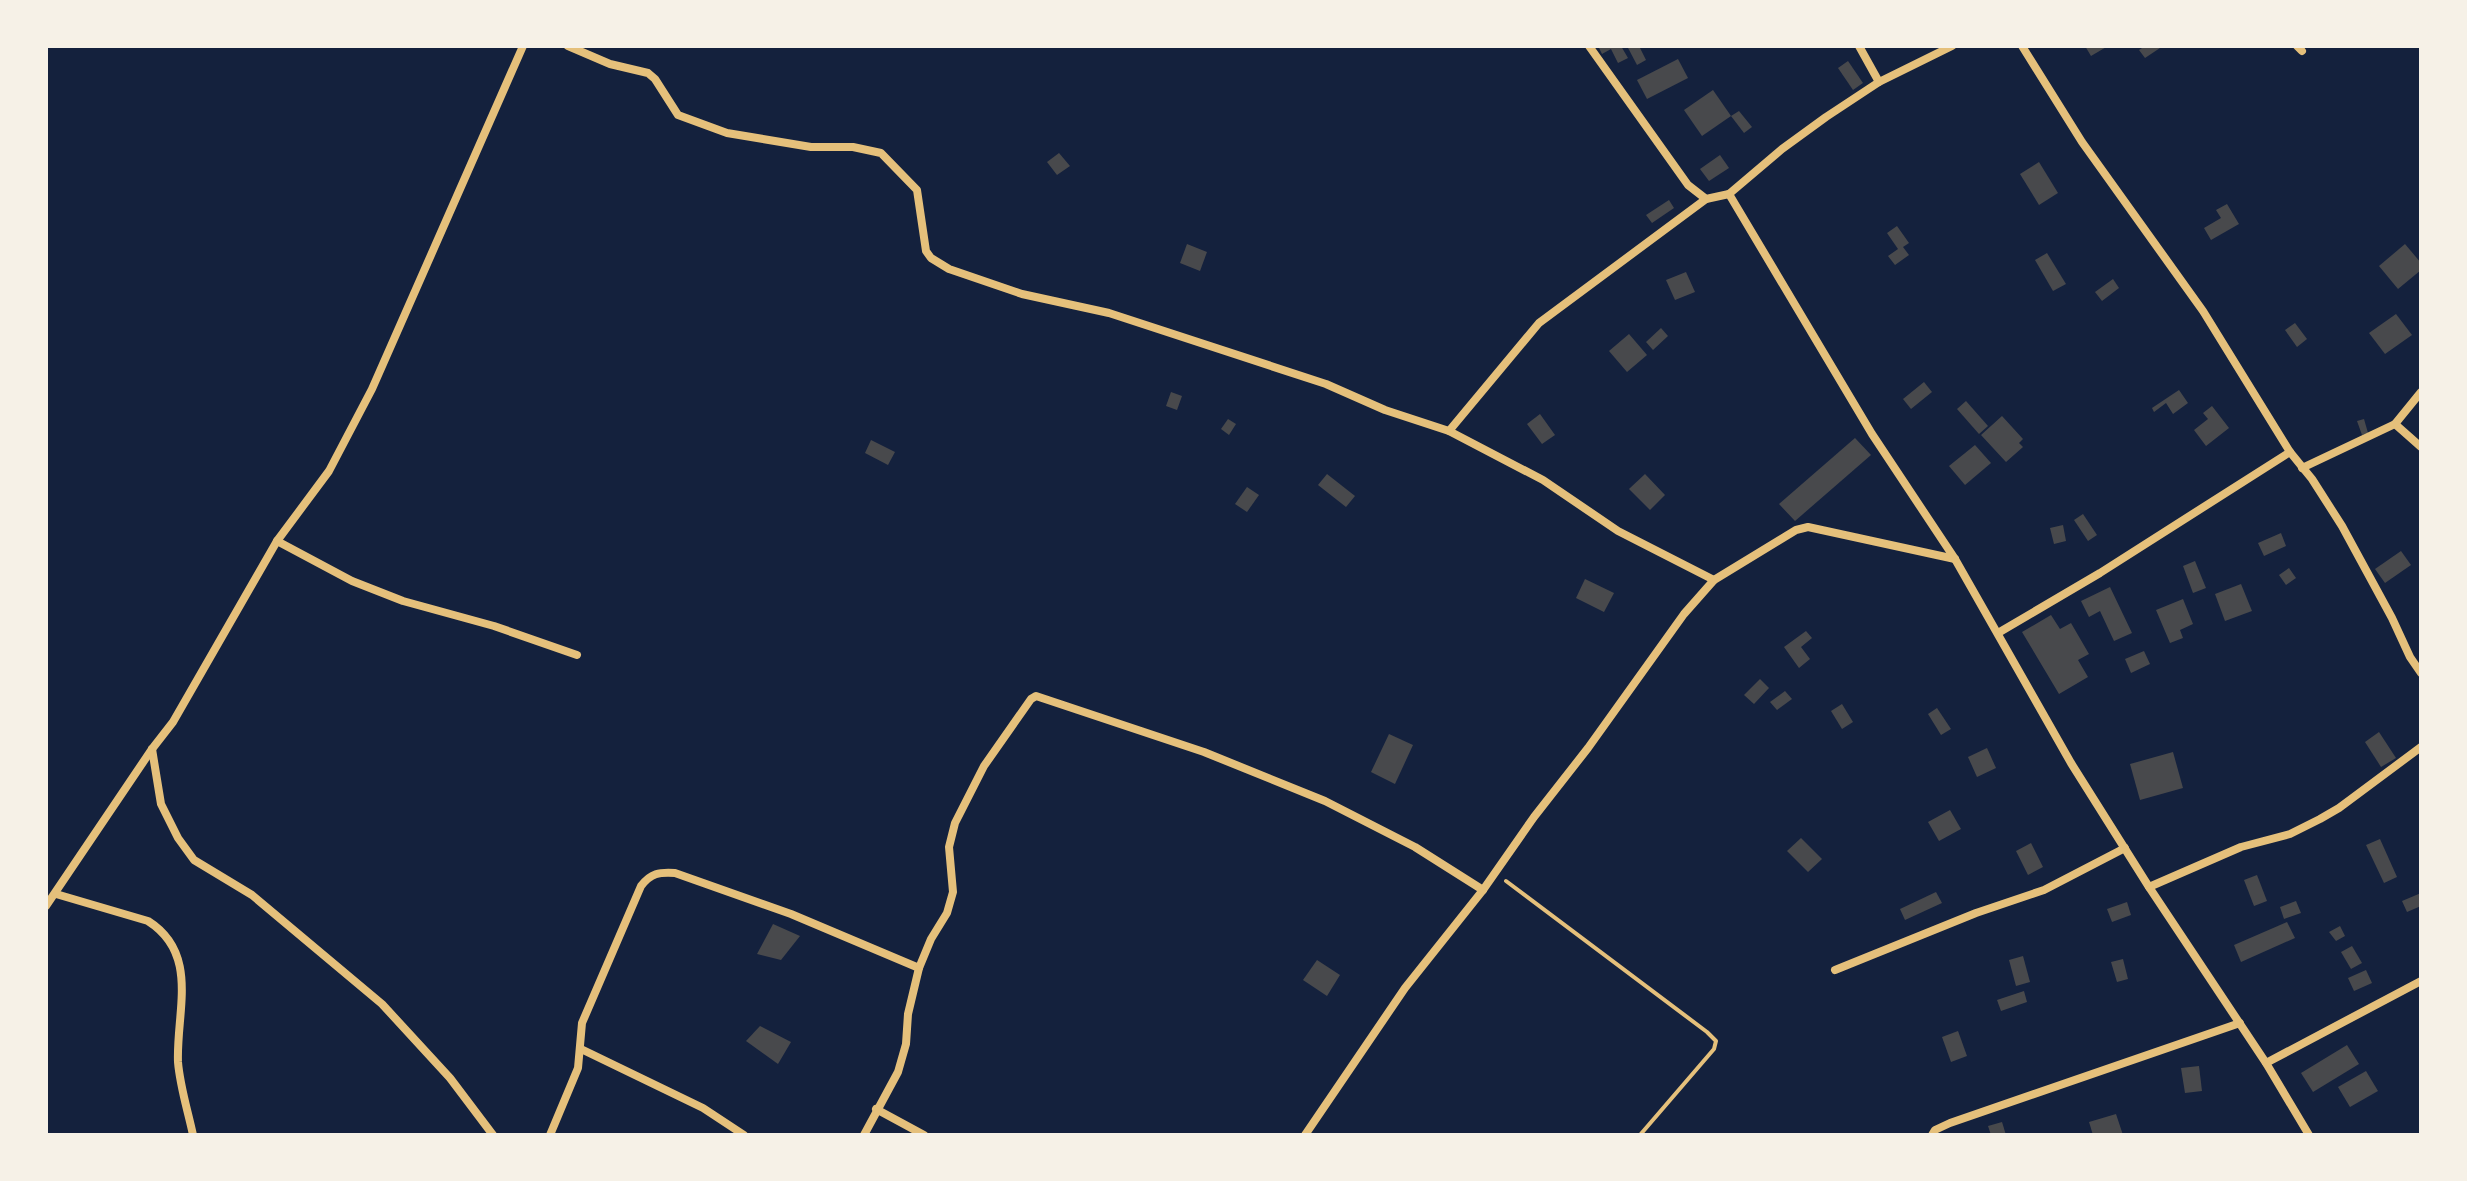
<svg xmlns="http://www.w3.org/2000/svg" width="2467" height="1181" font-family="Manrope,sans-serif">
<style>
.building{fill:#48494c}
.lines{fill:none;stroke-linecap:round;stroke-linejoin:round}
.path{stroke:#e5c07b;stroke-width:4}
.minor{stroke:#e5c07b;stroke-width:8}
</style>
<rect width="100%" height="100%" fill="#14213d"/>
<g class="building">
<path d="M1598,46H1621L1628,58L1618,63L1611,49L1602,54Z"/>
<path d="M1627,46H1639L1646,60L1637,65Z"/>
<path d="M2085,46H2108L2091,56Z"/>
<path d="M2145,46H2163L2145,58L2139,50Z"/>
<path d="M1678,59L1688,78L1647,99L1637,80Z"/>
<path d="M1848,61L1863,83L1853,90L1838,68Z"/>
<path d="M1713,90L1731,116L1702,136L1684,110Z"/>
<path d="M1739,111L1752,127L1744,133L1731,116Z"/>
<path d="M1059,153L1070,166L1057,175L1047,162Z"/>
<path d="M1720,155L1729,168L1709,181L1700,169Z"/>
<path d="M2039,162L2058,193L2039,205L2020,174Z"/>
<path d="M1669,200L1674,208L1652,223L1646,215Z"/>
<path d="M2227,204L2239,224L2211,240L2204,228L2221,218L2216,210Z"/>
<path d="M1897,226L1909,243L1903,247L1909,255L1895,265L1888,256L1898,249L1887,233Z"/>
<path d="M1187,244L1207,252L1200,271L1180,263Z"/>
<path d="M2405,244L2421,263V270L2398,289L2379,266Z"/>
<path d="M2047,253L2066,284L2053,291L2035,260Z"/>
<path d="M1686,272L1695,292L1675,300L1666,280Z"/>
<path d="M2113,279L2119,288L2102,301L2095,292Z"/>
<path d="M2396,314L2412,335L2385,354L2369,333Z"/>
<path d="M2295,323L2307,339L2297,347L2285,330Z"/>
<path d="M1661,328L1668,336L1653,350L1646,342Z"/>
<path d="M1629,334L1647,355L1627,372L1609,351Z"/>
<path d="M1924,382L1932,392L1911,409L1903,399Z"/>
<path d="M2179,390L2188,403L2173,414L2166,403L2154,412L2152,408Z"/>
<path d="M1171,392L1182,396L1177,410L1166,406Z"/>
<path d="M1966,401L1988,426L1979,434L1957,409Z"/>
<path d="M2212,406L2229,428L2206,446L2194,430L2208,419L2203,413Z"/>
<path d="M1540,414L1555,435L1542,444L1527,424Z"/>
<path d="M2002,416L2023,439L2019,443L2023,447L2006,462L1981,435Z"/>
<path d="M1228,419L1236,424L1229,435L1221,429Z"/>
<path d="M2364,419L2368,433L2362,435L2357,421Z"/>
<path d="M1855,438L1871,455L1795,521L1779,504Z"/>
<path d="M871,440L895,452L888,465L865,453Z"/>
<path d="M1975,445L1991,463L1965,485L1949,466Z"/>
<path d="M1327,474L1355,496L1346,507L1318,485Z"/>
<path d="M1645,474L1665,495L1650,510L1629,489Z"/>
<path d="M1247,487L1259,495L1247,512L1235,504Z"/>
<path d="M2083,514L2097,535L2088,541L2074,520Z"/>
<path d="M2063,525L2066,541L2054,544L2050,528Z"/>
<path d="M2281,533L2286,546L2264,556L2258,543Z"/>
<path d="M2401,551L2411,565L2385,583L2375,569Z"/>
<path d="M2195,561L2206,588L2193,593L2183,566Z"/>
<path d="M2289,568L2296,578L2286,585L2279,575Z"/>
<path d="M1585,579L1614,593L1604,612L1576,598Z"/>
<path d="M2241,584L2252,611L2225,621L2215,594Z"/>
<path d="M2110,587L2132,633L2114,641L2100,611L2089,617L2081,601Z"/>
<path d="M2183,599L2193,624L2180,630L2183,638L2170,643L2156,610Z"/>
<path d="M2051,615L2060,629L2071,623L2089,654L2078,660L2088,677L2059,694L2022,632Z"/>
<path d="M1806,631L1812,638L1801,647L1810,659L1799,668L1784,647Z"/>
<path d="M2144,651L2150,664L2131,673L2125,659Z"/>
<path d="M1760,679L1769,688L1754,704L1744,695Z"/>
<path d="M1785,691L1792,699L1777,710L1770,702Z"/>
<path d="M1842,704L1853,722L1842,729L1831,711Z"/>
<path d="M1937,708L1951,729L1941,735L1928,714Z"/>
<path d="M2379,732L2396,758L2381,767L2365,742Z"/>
<path d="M1389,734L1413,745L1395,784L1371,772Z"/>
<path d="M1987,748L1996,768L1977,777L1968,757Z"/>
<path d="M2173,752L2183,788L2140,800L2130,764Z"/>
<path d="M1950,810L1961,829L1939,841L1928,822Z"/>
<path d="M1801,838L1822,859L1808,872L1787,851Z"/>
<path d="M2380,839L2397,877L2384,883L2366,845Z"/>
<path d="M2031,843L2043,867L2028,875L2016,851Z"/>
<path d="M2257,875L2267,901L2254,906L2244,880Z"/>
<path d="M1936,892L1942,903L1905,920L1900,909Z"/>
<path d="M2421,893V906L2407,912L2402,901Z"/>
<path d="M2296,901L2301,913L2284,919L2280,907Z"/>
<path d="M2127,902L2131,915L2112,922L2107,909Z"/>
<path d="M2287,922L2295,938L2241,962L2234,945Z"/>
<path d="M773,924L800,936L781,960L757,954Z"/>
<path d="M2340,926L2345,936L2336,941L2329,932Z"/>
<path d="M2352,946L2362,963L2351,969L2341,952Z"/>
<path d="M2023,956L2030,982L2016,986L2009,960Z"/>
<path d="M2123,959L2128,979L2117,982L2111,962Z"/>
<path d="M1317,960L1340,975L1327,996L1303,980Z"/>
<path d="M2366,970L2372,983L2354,991L2348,978Z"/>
<path d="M2024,991L2027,1002L2001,1011L1997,1000Z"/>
<path d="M760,1026L791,1042L778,1064L746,1041Z"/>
<path d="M1958,1031L1967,1056L1951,1062L1942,1037Z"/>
<path d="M2347,1045L2359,1064L2313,1092L2301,1073Z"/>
<path d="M2199,1066L2202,1091L2185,1093L2181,1068Z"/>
<path d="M2366,1071L2378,1091L2350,1107L2338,1087Z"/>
<path d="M2116,1114L2123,1135H2093L2089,1122Z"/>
<path d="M2002,1122L2006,1135H1991L1988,1126Z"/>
</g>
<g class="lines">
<path class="path" d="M1506,881L1707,1032L1716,1041L1714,1049L1640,1135"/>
<g class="minor">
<path d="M568,46L610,64L648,73L655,79L678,115L727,133L811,147H853L881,153L917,190L926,251L931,258L949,269L1022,294L1109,313L1326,384L1385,410L1449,431L1543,480L1618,531L1714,580"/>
<path d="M1589,46L1688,185L1706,199L1729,194L1782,149L1826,117L1879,82L1952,46"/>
<path d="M1859,46L1879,82"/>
<path d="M2022,46L2082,142L2203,311L2290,452L2312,479L2342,526L2392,618L2410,657L2421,673"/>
<path d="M2297,46L2302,51"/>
<path d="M1729,194L1872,434L1955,559L2071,763L2149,887L2266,1063L2309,1135"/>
<path d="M2395,424L2421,447"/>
<path d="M1449,431L1539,323L1706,199"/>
<path d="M2302,468L2395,424L2421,392"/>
<path d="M277,541L352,581L403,601L494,626L577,655"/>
<path d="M1998,633L2100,573L2290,452"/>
<path d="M152,749L161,804L178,838L194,860L252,895L382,1004L450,1078L493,1135"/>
<path d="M2149,887L2241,847L2290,834L2320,819L2339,808L2421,747"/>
<path d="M56,894L148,921C200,954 176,1012 178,1062C180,1087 188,1111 193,1135"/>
<path d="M46,906L152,749L173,722L277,541L329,471L372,389L523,46"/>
<path d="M1835,970L1976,913L2044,890L2125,848"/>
<path d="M581,1049L703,1108L744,1135"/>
<path d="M2266,1063L2421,981"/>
<path d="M876,1109L924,1135"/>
<path d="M550,1135L578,1068L582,1023L641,886C651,873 659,872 675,873L791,914L919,968"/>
<path d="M864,1135L898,1072L906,1044L908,1014L919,968L931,939L947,913L953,892L949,847L955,823L984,766L1031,699L1036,696L1204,752L1325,801L1415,847L1483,890"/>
<path d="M1305,1135L1405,988L1483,890L1534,817L1588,748L1684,614L1714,580L1796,530L1808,527L1955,559"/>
<path d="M1932,1135L1935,1130L1950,1123L2240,1023"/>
</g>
</g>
<rect width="2467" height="1181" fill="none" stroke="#f6f1e7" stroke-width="96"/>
</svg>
